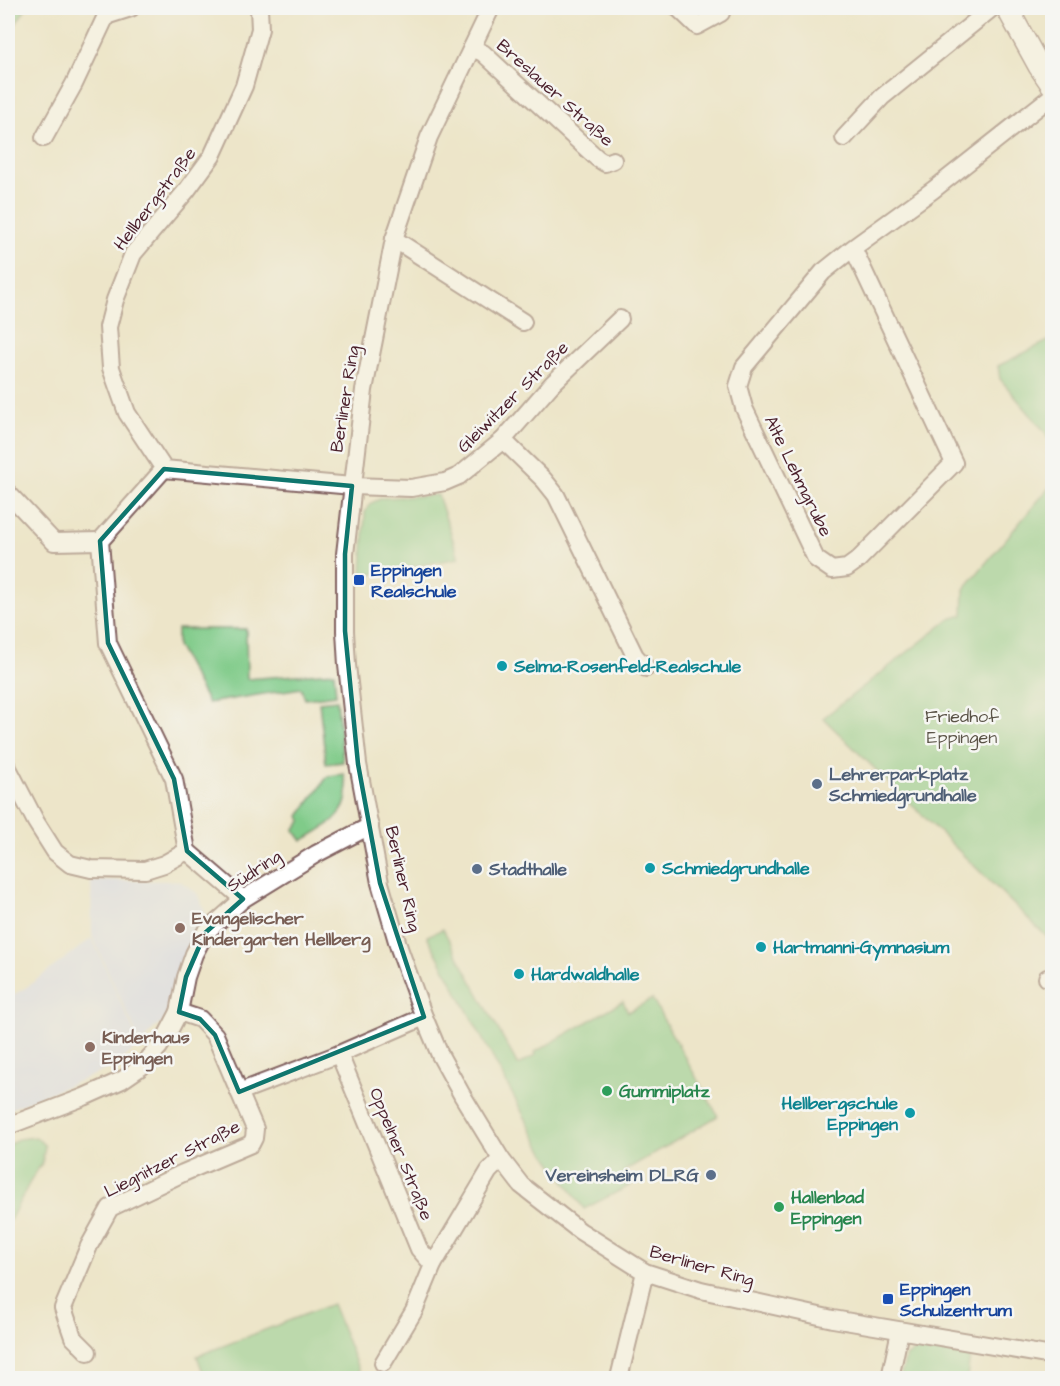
<svg xmlns="http://www.w3.org/2000/svg" width="1060" height="1386" font-family="'Architects Daughter',sans-serif">
<style>
.built{fill:#d3d9f9}
.green{fill:#80cb89;stroke:#65755a;stroke-width:1.5}
.lines{fill:none;stroke-linecap:round;stroke-linejoin:round}
.minor-casing{stroke:#836462;stroke-width:20}
.tertiary-casing{stroke:#836462;stroke-width:24}
.minor{stroke:#fff;stroke-width:16}
.tertiary{stroke:#fff;stroke-width:21}
.marked{fill:none;stroke:#0f766e;stroke-width:4.5;stroke-linejoin:round}
.transit-dot{fill:#1a4fb4;stroke:#f6f6f2;stroke-width:2}
.culture-dot{fill:#0f9aa8;stroke:#f6f6f2;stroke-width:2}
.service-dot{fill:#5c6f8a;stroke:#f6f6f2;stroke-width:2}
.education-dot{fill:#8d6e63;stroke:#f6f6f2;stroke-width:2}
.leisure-dot{fill:#2e9e5b;stroke:#f6f6f2;stroke-width:2}
.labels{text-anchor:middle;dominant-baseline:central;stroke-width:5;stroke-linejoin:round;paint-order:stroke}
.street-label{font-size:18px;fill:#4a1f2b;stroke:#f6f6f2}
.transit-label{font-size:18px;font-weight:bold;fill:#164399;stroke:#f6f6f2;text-anchor:start}
.culture-label{font-size:18px;font-weight:bold;fill:#0d838f;stroke:#f6f6f2;text-anchor:start}
.park-label{font-size:18px;fill:#5a5347;stroke:#f6f6f2}
.service-label{font-size:18px;font-weight:bold;fill:#4e5e75;stroke:#f6f6f2;text-anchor:start}
.education-label{font-size:18px;font-weight:bold;fill:#785e54;stroke:#f6f6f2;text-anchor:start}
.leisure-label{font-size:18px;font-weight:bold;fill:#27864d;stroke:#f6f6f2;text-anchor:start}
</style>
<rect width="100%" height="100%" fill="#f6f6f2"/>
<filter id="ink" filterUnits="userSpaceOnUse"><feTurbulence type="fractalNoise" baseFrequency=".0167" numOctaves="2"/><feDisplacementMap in="SourceGraphic" scale="12" xChannelSelector="R" yChannelSelector="G"/><feConvolveMatrix kernelMatrix="1 2 1 2 8 2 1 2 1" color-interpolation-filters="sRGB"/></filter>
<filter id="wash" filterUnits="userSpaceOnUse"><feTurbulence type="fractalNoise" baseFrequency=".008" numOctaves="4" result="noise"/><feDisplacementMap in="SourceGraphic" scale="24" xChannelSelector="R" yChannelSelector="G"/><feGaussianBlur stdDeviation="1.35" result="paint"/><feColorMatrix in="noise" values="0 0 0 0 0 0 0 0 0 0 0 0 0 0 0 0 0 1.4 0 .05"/><feComposite in="paint" operator="in"/></filter>
<g filter="url(#wash)">
<rect width="100%" height="100%" fill="#ede5c9"/>
<g class="built">
<path d="M91,880L180,881L197,893L207,916L187,949L173,1006L163,1024L157,1025L141,1044L92,936Z"/>
<path d="M92,938L140,1045L113,1067L8,1110V998L27,987Z"/>
</g>
<g class="green">
<path d="M8,8H24L25,10L8,36Z"/>
<path d="M1052,339V445L1045,432L1000,379L998,366Z"/>
<path d="M1052,484V942L823,718L950,619L963,615L964,589Z"/>
<path d="M438,495L459,558L362,576L365,512L371,503L382,498Z"/>
<path d="M177,629H246L247,679L334,672L336,695L305,699L301,688L208,703L177,646Z"/>
<path d="M337,700L343,762L326,764L319,702Z"/>
<path d="M344,774C345,780 347,787 347,793C347,818 320,830 302,841L294,830L302,820L299,816L328,776Z"/>
<path d="M443,929L518,1065L536,1055L535,1052L623,1001L628,1012L652,999L718,1116L624,1171L631,1185L584,1209L542,1149L427,936Z"/>
<path d="M36,1137L45,1146L42,1163L30,1182L8,1224V1146L18,1139Z"/>
<path d="M332,1304L362,1378H205L197,1356Z"/>
<path d="M929,1347L970,1355L967,1378H900L906,1357L918,1349Z"/>
</g>
</g>
<g filter="url(#ink)">
<g class="lines">
<g class="minor-casing">
<g id="minor">
<path d="M259,8L260,29L244,86L212,156L187,190L133,254L115,300L108,327L111,368L127,413L164,469L352,486L411,488L445,482L459,476L503,440L552,384L620,319"/>
<path d="M491,8L429,137L394,239L364,390L345,554V631L347,665L358,764L380,883L399,948L424,1017L440,1055L462,1095L501,1159L521,1185L580,1231L645,1272L701,1290L833,1319L1052,1356"/>
<path d="M678,8L697,26L721,13"/>
<path d="M472,48L483,53L597,158L605,163L613,160"/>
<path d="M44,138L74,84L106,16L131,8"/>
<path d="M844,138L882,97L992,8"/>
<path d="M394,239L523,322"/>
<path d="M853,248L954,463L858,560L847,568L832,570L816,559L744,408L738,386L744,367L823,272L853,248L933,190L1052,96"/>
<path d="M503,440L544,480L556,495L635,656L646,668"/>
<path d="M164,469L100,541L108,643L174,779L187,851L243,899"/>
<path d="M8,493L54,542L100,541"/>
<path d="M8,768L36,822L55,852L70,864L91,869L145,870L164,864L187,851"/>
<path d="M1047,978H1052"/>
<path d="M339,1054L419,1249L433,1265L414,1311L383,1363"/>
<path d="M239,1092L339,1054L424,1017"/>
<path d="M8,1126L84,1097L122,1080L141,1067L159,1047L168,1033L179,1012L186,977L194,954L205,933L243,899L316,854L370,826"/>
<path d="M433,1265L489,1171L501,1159"/>
<path d="M88,1352L73,1337L63,1308L89,1246L110,1208L183,1173L251,1144L254,1138L255,1129L215,1035L200,1019L179,1012"/>
<path d="M619,1378L645,1272"/>
<path d="M890,1378L900,1331"/>
</g>
</g>
<g class="tertiary-casing">
<path id="tertiary" d="M1007,8L1039,66L1052,85"/>
</g>
<use href="#minor" class="minor"/>
<use href="#tertiary" class="tertiary"/>
</g>
</g>
<path d="M0 0H1060V1386H0ZM164,469L352,486L345,554V631L358,764L380,883L424,1017L239,1092L215,1035L200,1019L179,1012L186,977L205,933L243,899L187,851L174,779L108,643L100,541Z" fill="#ede5c9" fill-opacity=".55" fill-rule="evenodd"/>
<path class="marked" d="M164,469L352,486L345,554V631L358,764L380,883L424,1017L239,1092L215,1035L200,1019L179,1012L186,977L205,933L243,899L187,851L174,779L108,643L100,541Z"/>
<g class="transit-dot">
<rect x="353" y="574" width="12" height="12" rx="3"/>
<rect x="882" y="1293" width="12" height="12" rx="3"/>
</g>
<g class="culture-dot">
<circle cx="502" cy="666" r="6"/>
<circle cx="650" cy="868" r="6"/>
<circle cx="761" cy="947" r="6"/>
<circle cx="519" cy="974" r="6"/>
<circle cx="910" cy="1113" r="6"/>
</g>
<g class="service-dot">
<circle cx="817" cy="784" r="6"/>
<circle cx="477" cy="869" r="6"/>
<circle cx="711" cy="1175" r="6"/>
</g>
<g class="education-dot">
<circle cx="180" cy="928" r="6"/>
<circle cx="90" cy="1047" r="6"/>
</g>
<g class="leisure-dot">
<circle cx="607" cy="1091" r="6"/>
<circle cx="779" cy="1207" r="6"/>
</g>
<g class="labels">
<g class="street-label">
<text transform="translate(555 93) rotate(42)">Breslauer Straße</text>
<text transform="translate(155 199) rotate(-53)">Hellbergstraße</text>
<text transform="translate(513 397) rotate(-45)">Gleiwitzer Straße</text>
<text transform="translate(345 399) rotate(-81)">Berliner Ring</text>
<text transform="translate(798 476) rotate(64)">Alte Lehmgrube</text>
<text transform="translate(254 871) rotate(-33)">Südring</text>
<text transform="translate(403 879) rotate(77)">Berliner Ring</text>
<text transform="translate(401 1154) rotate(68)">Oppelner Straße</text>
<text transform="translate(172 1159) rotate(-27)">Liegnitzer Straße</text>
<text transform="translate(702 1266) rotate(16)">Berliner Ring</text>
</g>
<g class="transit-label">
<text x="371" y="570">Eppingen<tspan x="371" dy="21">Realschule</tspan></text>
<text x="900" y="1289">Eppingen<tspan x="900" dy="21">Schulzentrum</tspan></text>
</g>
<g class="culture-label">
<text x="514" y="666">Selma-Rosenfeld-Realschule</text>
<text x="662" y="868">Schmiedgrundhalle</text>
<text x="773" y="947">Hartmanni-Gymnasium</text>
<text x="531" y="974">Hardwaldhalle</text>
<text x="898" y="1103" text-anchor="end">Hellbergschule<tspan x="898" dy="21">Eppingen</tspan></text>
</g>
<g class="park-label">
<text x="962" y="716">Friedhof<tspan x="962" dy="21">Eppingen</tspan></text>
</g>
<g class="service-label">
<text x="829" y="774">Lehrerparkplatz<tspan x="829" dy="21">Schmiedgrundhalle</tspan></text>
<text x="489" y="869">Stadthalle</text>
<text x="699" y="1175" text-anchor="end">Vereinsheim DLRG</text>
</g>
<g class="education-label">
<text x="192" y="918">Evangelischer<tspan x="192" dy="21">Kindergarten Hellberg</tspan></text>
<text x="102" y="1037">Kinderhaus<tspan x="102" dy="21">Eppingen</tspan></text>
</g>
<g class="leisure-label">
<text x="619" y="1091">Gummiplatz</text>
<text x="791" y="1197">Hallenbad<tspan x="791" dy="21">Eppingen</tspan></text>
</g>
</g>
<rect width="1060" height="1386" fill="none" stroke="#f6f6f2" stroke-width="30"/>
</svg>
